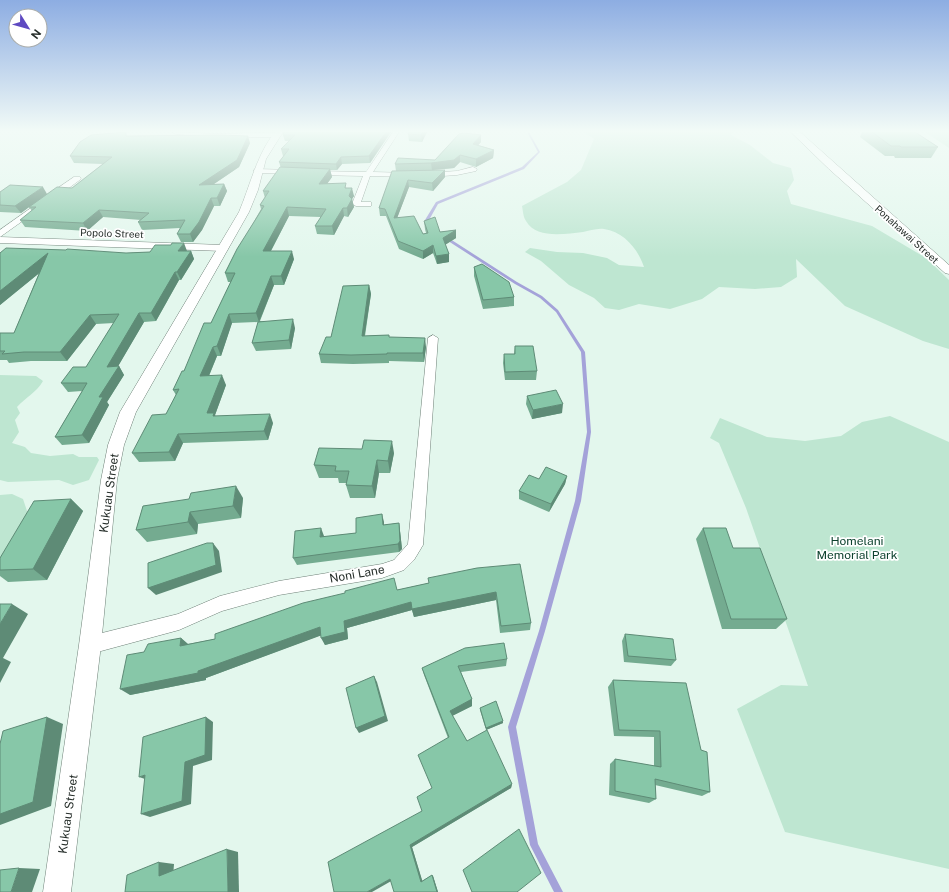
<svg xmlns="http://www.w3.org/2000/svg" width="949" height="892" font-family="'Public Sans',sans-serif">
<style>
.green{fill:#bee6d1}
.lines{fill:none;stroke-linecap:round;stroke-linejoin:round}
.stream{fill:#a4a2d9;fill-rule:evenodd}
.minor-casing{stroke:#6e8077;stroke-width:1}
.tertiary-casing{stroke:#6e8077;stroke-width:1}
.minor{fill:#fff;fill-rule:evenodd}
.tertiary{fill:#fff;fill-rule:evenodd}
.wall{fill:#74ab90}
.shaded-wall{fill:#5e8b76}
.building{fill:#87c7a8;stroke:#5e8b76}
.labels{text-anchor:middle;dominant-baseline:central;stroke-width:3.5;stroke-linejoin:round;paint-order:stroke}
.far-street-label{font-size:10px;fill:#272f2b;stroke:#fff}
.street-label{font-size:12px;fill:#272f2b;stroke:#fff}
.park-label{font-size:12px;fill:#0d422e;stroke:#fff}
</style>
<rect width="100%" height="100%" fill="#e3f7ed"/>
<g class="green">
<path d="M584,132H732L731,135L750,145L773,163L791,168L794,180L787,191L791,204L872,226L926,258L949,280V349L923,341L845,306L796,259L797,277L781,287L755,289L719,287L702,299L670,309L639,304L619,310L605,308L594,298L569,285L541,261L525,252L530,248L557,252L583,253L607,258L619,265L644,267C638,249 624,232 604,229C597,228 589,231 583,232C564,234 536,239 526,221C523,217 523,210 522,206L567,182L581,170L594,139Z"/>
<path d="M925,132H949V148Z"/>
<path d="M0,375L36,376L43,381C36,393 26,397 17,407L20,413L15,420L19,432L12,443L25,447L31,453L50,456L73,454L79,457H97L99,460L89,480L73,485L59,480L8,482L0,480Z"/>
<path d="M890,416L949,442V869L785,832L737,709L781,685L808,686L746,508L719,443L710,438L720,418L767,437L805,441L841,436L862,422Z"/>
<path d="M12,494L23,499L30,520L0,576V495Z"/>
</g>
<g class="lines">
<g class="stream">
<path d="M527,132H529L540,152L524,169L438,204L429,220L433,225L430,226L425,220L436,202L522,167L538,152Z"/>
<path d="M445,237H447L517,282L542,296L558,310L585,352L591,432L581,501L545,631L516,727L538,844L563,892H554L530,845L508,727L539,631L575,501L587,432L581,352L556,312L540,298L515,284L445,239Z"/>
</g>
<g class="minor-casing">
<g id="minor">
<path d="M393,132H399L373,172L409,173L413,175L409,177L370,176L361,202H371V206H356L352,204L363,176L314,175L310,173L314,171L366,172Z"/>
<path d="M473,167L477,169L476,171L457,175L428,177L424,175L428,173L457,171Z"/>
<path d="M255,169L295,170L299,172L295,174L258,173L254,171Z"/>
<path d="M74,177H80L81,179L54,199H48V195Z"/>
<path d="M31,208H34L38,210L0,237V230Z"/>
<path d="M0,237L223,245L227,248L223,251L0,243Z"/>
<path d="M433,335L438,338L423,545L414,560L404,570L382,578L279,595L222,611L179,630L90,654L84,651L81,645L84,639L90,636L178,614L220,596L279,581L382,564L394,560L408,544L428,338Z"/>
</g>
</g>
<g class="tertiary-casing">
<g id="tertiary">
<path d="M172,132L219,134L283,132L266,159L258,190L249,212L136,412L124,445L117,480L101,645L71,892H43L79,645L101,480L108,445L120,412L239,212C250,186 255,161 271,137L219,138L176,134Z"/>
<path d="M791,132H800L949,265V274L945,273L829,169Z"/>
</g>
</g>
<use href="#minor" class="minor"/>
<use href="#tertiary" class="tertiary"/>
</g>
<g class="wall">
<path d="M284,132H391L370,163L342,164L337,170H330L332,177L327,184L347,188L354,196L352,199L354,207L348,217L344,216L334,235L317,234L315,226L321,217L289,216L271,251L294,259L284,285H274L260,321L295,328L291,349L256,351L252,343L258,322L232,323L221,356H217L209,376L226,385L215,415V416L273,423L268,440L183,443L175,461L139,462L132,453L166,414L176,395L173,390L211,323L231,282H228L225,273L261,209L260,205L265,198L263,191L281,168L279,162L284,156H283L281,149L289,141H285L283,135Z"/>
<path d="M427,132L422,142L409,141L408,134Z"/>
<path d="M862,132H915L938,147L931,158H895L894,156H885L860,137Z"/>
<path d="M128,136L250,143L239,167L214,184H224L227,191L220,206H214L202,230L193,242H181L177,234L180,228L142,230L138,222L141,220L103,217L87,231L25,227L20,220L32,211L29,207L21,213L0,212V192L47,194L72,188L103,164L74,163L70,156Z"/>
<path d="M481,142L478,145L494,150L493,158L476,167L460,162L454,168L433,170L445,177L433,191L409,187L397,218L423,234L426,233L425,229L424,221L440,232L456,230V238L445,245L449,254V262L437,264L433,253L423,259L399,249L386,216H380L379,208L396,171L395,164L435,160Z"/>
<path d="M191,251L194,259L181,280H179L156,321L144,322L118,366H119L124,375L107,402L109,405L89,443L62,445L55,437L82,391L68,392L61,383L86,367L114,323L96,324L67,361H31L9,363L7,360H0V333H14L39,273L0,305V253H126Z"/>
<path d="M474,267L514,297V306L483,309L474,276Z"/>
<path d="M369,285L371,294L365,336L389,335V337L426,347L424,362L389,361V363L353,364L321,363L319,354L331,337Z"/>
<path d="M515,346L537,371L536,380H505L503,363L504,354H514Z"/>
<path d="M527,396L562,413L532,419L526,404Z"/>
<path d="M394,453L390,473H379L375,498H350L346,485L347,483H339L338,478H319L314,465Z"/>
<path d="M567,476L565,484L549,512L519,499V491L539,479Z"/>
<path d="M243,498L241,518L198,524L197,534L147,542L136,530L143,506Z"/>
<path d="M71,499L83,511L47,580L8,582L0,576V558Z"/>
<path d="M384,522V525L399,523L400,531L402,549L399,552L297,565L293,558L324,536V537L356,533Z"/>
<path d="M703,528L787,619L776,629H722L696,539Z"/>
<path d="M477,568L531,623L530,630L500,633L496,600L414,617L412,610L347,628L348,639L325,645L321,635L206,678V680L130,695L144,652L181,638L188,644L215,639L397,590L429,583Z"/>
<path d="M625,634L676,660L671,666L624,662L622,641Z"/>
<path d="M507,659L506,666L461,672L472,699V706L452,716L467,741L512,784L511,788L412,847L422,881L432,875L433,876L438,892H394L422,811L432,788L448,738L424,675L422,668Z"/>
<path d="M613,680L701,750L710,792L702,796L655,785L656,799L649,803L609,795L610,764L615,759L654,766V737L614,736L608,687Z"/>
<path d="M480,708L503,723L486,730L480,710Z"/>
</g>
<g class="shaded-wall">
<path d="M386,132H391L370,163L369,156Z"/>
<path d="M423,132H427L422,142L421,135Z"/>
<path d="M481,135V142L473,151V144Z"/>
<path d="M248,136L250,143L239,167L202,192L199,185Z"/>
<path d="M494,150L493,158L476,167V159Z"/>
<path d="M460,155V162L454,168L432,170L431,163Z"/>
<path d="M341,157L342,164L337,170L336,164Z"/>
<path d="M330,169L332,177L321,192L319,184Z"/>
<path d="M445,170V177L433,191L432,183Z"/>
<path d="M408,180L409,187L394,226V218Z"/>
<path d="M224,184L227,191L220,206L217,198Z"/>
<path d="M43,187L47,194L21,213L15,206Z"/>
<path d="M352,188L354,196L352,199L354,207L348,217L347,208L349,196Z"/>
<path d="M211,198L214,206L202,230L193,242L190,234Z"/>
<path d="M287,207L289,216L266,260L263,251Z"/>
<path d="M343,208L344,216L334,235L332,226Z"/>
<path d="M99,210L103,217L87,231L83,223Z"/>
<path d="M456,230V238L443,246V238Z"/>
<path d="M184,243L187,251H178Z"/>
<path d="M433,245V253L423,259V251Z"/>
<path d="M191,251L194,259L181,280L177,272Z"/>
<path d="M292,251L294,259L284,285L281,276Z"/>
<path d="M48,253L53,262L0,305V291Z"/>
<path d="M449,254V262L437,264L436,256Z"/>
<path d="M175,272L179,280L156,321L151,313Z"/>
<path d="M271,276L274,285L259,322L256,313Z"/>
<path d="M369,285L371,294L363,345L362,336Z"/>
<path d="M139,313L144,322L113,375L119,366L124,375L107,402L109,405L89,443L82,435L99,397L107,367Z"/>
<path d="M229,314L232,323L221,356L217,346Z"/>
<path d="M90,315L96,324L67,361L60,352Z"/>
<path d="M293,319L295,328L291,349L289,340Z"/>
<path d="M425,338L426,347L424,362L423,353Z"/>
<path d="M213,347L217,356L205,385L200,376Z"/>
<path d="M222,375L226,385L215,415L219,422L207,413Z"/>
<path d="M563,404L562,413L532,419L533,410Z"/>
<path d="M270,414L273,423L268,440L264,431Z"/>
<path d="M178,434L183,443L175,461L169,452Z"/>
<path d="M392,441L394,453L390,473L388,461Z"/>
<path d="M377,460L379,473L375,498L372,486Z"/>
<path d="M567,476L565,484L549,512L551,504Z"/>
<path d="M236,486L243,498L241,518L233,506Z"/>
<path d="M71,499L83,511L47,580L33,569Z"/>
<path d="M190,512L198,524L197,534L188,522Z"/>
<path d="M382,514L384,522V533L383,525Z"/>
<path d="M399,523L400,531L402,549L399,552L398,544Z"/>
<path d="M321,528L324,536L323,545L320,537Z"/>
<path d="M213,543L219,551L222,572L156,595L148,588Z"/>
<path d="M496,592V600L414,617L412,610L347,628L348,639L325,645L321,638L344,621L411,602Z"/>
<path d="M12,604L28,614L3,658L11,662L0,683V624Z"/>
<path d="M320,627L325,634L206,678V680L130,695L120,689L198,671Z"/>
<path d="M181,638L189,645L180,646Z"/>
<path d="M374,676L377,682L388,721L359,733L356,728Z"/>
<path d="M472,699V706L450,717V711Z"/>
<path d="M47,717L63,724L51,806L0,825V814Z"/>
<path d="M206,717L213,722L212,760L193,766L191,804L150,817L141,814L185,762Z"/>
<path d="M503,721V723L486,730V728Z"/>
<path d="M145,775L148,780L139,777Z"/>
<path d="M512,784L511,788L412,847L423,883L421,882L410,845Z"/>
<path d="M227,849L238,852L239,892H228Z"/>
<path d="M159,862L174,864L173,877L159,876Z"/>
<path d="M19,868L40,869L32,892H11Z"/>
<path d="M432,875L433,876L438,892H437Z"/>
<path d="M390,879L393,880L372,892H367Z"/>
</g>
<g class="building">
<path d="M126,132V136L221,135L248,136L237,160L199,185L224,184L217,198H211L199,222L190,234H177L185,220L138,222L149,213L99,210L83,223L20,220L36,207H29L57,187L72,188L112,157L70,156L80,142L91,135Z"/>
<path d="M284,132H386L369,156L341,157L336,164L279,162L289,149H281L295,135H283Z"/>
<path d="M409,132H423L421,135L408,134Z"/>
<path d="M872,132H915L938,147H901L900,146H891Z"/>
<path d="M464,133L481,135L473,144L494,150L476,159L460,155L454,160L431,163L395,164L398,158L435,160L459,134Z"/>
<path d="M280,167L330,169L319,184L346,183L345,188H352L349,196L352,199L347,208H343L332,226H315L326,209L287,207L263,251H292L281,276H271L256,313L229,314L217,346L213,347L200,376L222,375L207,413H214L213,416L270,414L264,431L178,434L169,452L132,453L152,415L166,414L179,389L173,390L182,371H184L204,323H211L235,273H225L237,249L264,206L260,205L269,191H263Z"/>
<path d="M445,170L432,183L408,180L394,218L414,216L423,234L428,233L424,221L435,217L440,232L456,230L443,238L449,254L436,256L433,245L423,251L398,241L385,209L379,208L392,171Z"/>
<path d="M10,185L43,187L15,206L0,205V192Z"/>
<path d="M172,243H184L178,251H191L177,272H175L151,313H139L107,367L119,366L99,397H103L82,435L55,437L87,383H61L73,367H86L119,314L90,315L60,352H24L2,354L5,351H0V333H14L48,253L0,291V253L6,248L66,250L67,249L126,253L150,252L155,245H171Z"/>
<path d="M482,264L509,282L514,297L483,300L474,267Z"/>
<path d="M369,285L362,336L389,335V337L425,338L423,353H387V354L351,355L319,354L326,337H331L343,286Z"/>
<path d="M293,319L289,340L252,343L258,322Z"/>
<path d="M515,346H533L537,371L505,372L504,354H515Z"/>
<path d="M556,390L563,404L533,410L527,396Z"/>
<path d="M364,440L392,441L388,461L377,460L372,486L346,485L349,471H335L336,466L314,465L319,448L362,449Z"/>
<path d="M546,467L567,476L551,504L519,491L529,475L539,479Z"/>
<path d="M236,486L233,506L190,512L188,522L136,530L143,506L189,499L191,493Z"/>
<path d="M71,499L33,569L0,570V558L34,501Z"/>
<path d="M382,514L383,525L399,523L400,541L398,544L293,558L295,531L321,528L320,537L356,533V518Z"/>
<path d="M703,528H726L733,548H760L787,619H731Z"/>
<path d="M207,543H213L216,565L148,588V563Z"/>
<path d="M520,564L531,623L501,626L496,592L412,609L411,602L344,621L345,632L321,638L320,627L198,671V673L120,689L127,655L144,652L148,644L181,638L180,646L215,639V634L303,603L345,593V591L394,578L397,590L429,583L428,578L477,568Z"/>
<path d="M0,604H12L0,624Z"/>
<path d="M625,634L673,639L676,660L628,656Z"/>
<path d="M504,643L507,659L458,666L472,699L450,711L467,741L487,730L512,784L410,845L421,882L432,875L437,892H394L390,879L367,892H334L328,862L422,811L417,797L432,788L418,755L449,737L422,668L465,648Z"/>
<path d="M374,676L385,716L356,728L346,688Z"/>
<path d="M613,680L686,683L701,750L707,752L710,792L655,779L656,799L615,791V759L661,767L660,731L619,730Z"/>
<path d="M496,701L503,721L486,728L480,708Z"/>
<path d="M47,717L33,802L0,814V744L3,731Z"/>
<path d="M206,717L205,755L185,762L182,801L141,814L145,775L139,777L143,737Z"/>
<path d="M519,829L541,873L517,892H472L463,870Z"/>
<path d="M227,849L228,892H125L127,875L159,862V876Z"/>
<path d="M19,868L11,892H0V870Z"/>
</g>
<linearGradient id="sky" x2="0" y2="1"><stop stop-color="#8dade2"/><stop offset="0.51" stop-color="#f2fbf7"/><stop offset="1" stop-color="#f2fbf7" stop-opacity="0"/></linearGradient>
<rect width="949" height="257" fill="url(#sky)"/>
<g class="labels">
<g class="far-street-label">
<text transform="translate(112 233) rotate(2)">Popolo Street</text>
<text transform="translate(907 234) rotate(42)">Ponahawai Street</text>
</g>
<g class="street-label">
<text transform="translate(109 493) rotate(-82)">Kukuau Street</text>
<text transform="translate(357 574) rotate(-10)">Noni Lane</text>
<text transform="translate(68 814) rotate(-82)">Kukuau Street</text>
</g>
<g class="park-label">
<text x="857" y="541">Homelani<tspan x="857" dy="14">Memorial Park</tspan></text>
</g>
</g>
<g transform="translate(28 28) rotate(127)"><circle r="19" fill="#ffffff" stroke="#a9acaa"/>
<path d="M0-3L7 15L0 10L-7 15Z" fill="#5e49c1"/>
<text y="-6" font-size="11" font-weight="bold" text-anchor="middle" fill="#272f2b">N</text>
</g>
</svg>
